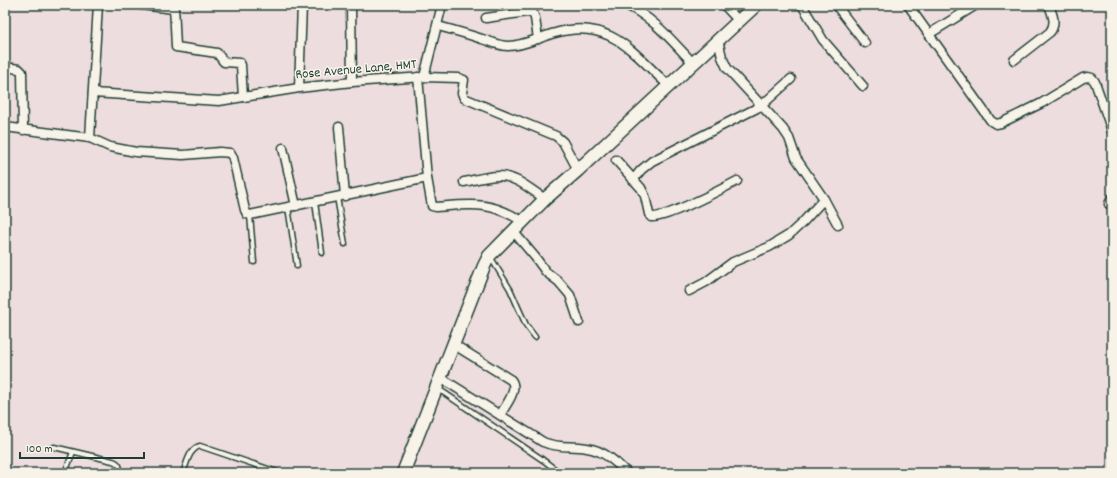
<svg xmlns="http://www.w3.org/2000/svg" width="1117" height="478" font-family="Dekko,sans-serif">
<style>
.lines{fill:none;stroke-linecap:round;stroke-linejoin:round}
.lane-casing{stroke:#1f3d34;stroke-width:7}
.street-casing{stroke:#1f3d34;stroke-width:11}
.secondary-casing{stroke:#1f3d34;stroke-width:15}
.lane{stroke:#f7f3e8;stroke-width:4}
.street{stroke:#f7f3e8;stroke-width:8}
.secondary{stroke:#f7f3e8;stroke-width:12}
.labels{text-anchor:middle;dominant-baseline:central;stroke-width:3;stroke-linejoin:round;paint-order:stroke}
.street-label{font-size:14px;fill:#1f3d34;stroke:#f7f3e8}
</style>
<rect width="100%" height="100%" fill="#eeddde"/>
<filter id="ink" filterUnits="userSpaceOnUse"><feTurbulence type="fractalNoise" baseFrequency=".025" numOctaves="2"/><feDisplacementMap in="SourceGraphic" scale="8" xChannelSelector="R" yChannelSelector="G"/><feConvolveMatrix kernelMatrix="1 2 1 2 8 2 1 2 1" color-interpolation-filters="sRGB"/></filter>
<g filter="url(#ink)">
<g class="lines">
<g class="lane-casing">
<g id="lane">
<path d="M337,197L345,244"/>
<path d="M315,202L322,253"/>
<path d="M288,207L297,266"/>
<path d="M250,215L254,262"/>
<path d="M491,258L510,289L526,325L535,337"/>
<path d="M437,388L543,460L560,473"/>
<path d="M54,447L113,461C119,463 121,466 119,473"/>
<path d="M65,473L73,452"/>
<path d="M183,473C187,463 189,449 200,446L280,473"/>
</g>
</g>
<g class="street-casing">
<g id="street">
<path d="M141,5L174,9"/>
<path d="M174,5L176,47L217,53L224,62L240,63L241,65L243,97"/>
<path d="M351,5L352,82"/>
<path d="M626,5C654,18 672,41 693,63"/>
<path d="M724,5L739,21"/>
<path d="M802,5L823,40L863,86"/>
<path d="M836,5L865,43"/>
<path d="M908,5L991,121L996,124L1001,123L1042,103L1083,78L1088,77L1092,78L1095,82L1112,131"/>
<path d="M486,18L527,12L533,13L535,18L538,39"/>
<path d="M438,26C453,30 467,34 482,39C490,41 499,46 508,46C524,46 540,37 555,33C610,17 633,53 669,86"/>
<path d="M929,34L976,5"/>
<path d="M718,40L722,57L727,68L783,129L789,138L796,158L824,199L838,225"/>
<path d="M1014,60L1050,32C1057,23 1052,14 1049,5"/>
<path d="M5,67L19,69L22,72L23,130"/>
<path d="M418,77L427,178L432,206L436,207C473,204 490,201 522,221"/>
<path d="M424,77L442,5"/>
<path d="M299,88L302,5"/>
<path d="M93,93L219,101L299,88L352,82L424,77L459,78L464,80L462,93L464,98L556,136L563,142L578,170"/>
<path d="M5,127L90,138L110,147L136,152L183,155L220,152L230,153L233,158L245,210L247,214L250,215L427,178"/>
<path d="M339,127L345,196"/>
<path d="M90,138L98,5"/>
<path d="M283,148L296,206"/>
<path d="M616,160L641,188L645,196L649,214L651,217C665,219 722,189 737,181"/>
<path d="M633,180L641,170L652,161L761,106L791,79"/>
<path d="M464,182C475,180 487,176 498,176C515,175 531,190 545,199"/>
<path d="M1109,204L1112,198"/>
<path d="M513,231L535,257L546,272L558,281L570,295L579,322"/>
<path d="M689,291L706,282L733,262L769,247L789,235L803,222L824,199"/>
<path d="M453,344L511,380C519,390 505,406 500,415"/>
<path d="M441,378L543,442C560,449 570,445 587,448C603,450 616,462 627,473"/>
</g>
</g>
<g class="secondary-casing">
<path id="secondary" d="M403,473L484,266L489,256L545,199L578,170L756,5"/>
</g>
<use href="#lane" class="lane"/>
<use href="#street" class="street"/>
<use href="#secondary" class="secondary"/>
</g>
</g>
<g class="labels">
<g class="street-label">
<text transform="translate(356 70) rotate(-5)">Rose Avenue Lane, HMT</text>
</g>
</g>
<rect width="1117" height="478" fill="none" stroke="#f7f3e8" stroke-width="20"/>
<rect x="10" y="10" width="1097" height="458" fill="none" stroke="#1f3d34" stroke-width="1.5" filter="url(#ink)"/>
<path d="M20 452v6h124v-6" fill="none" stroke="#1f3d34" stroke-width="2"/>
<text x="26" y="452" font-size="12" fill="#1f3d34" stroke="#f7f3e8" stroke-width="3" paint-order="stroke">100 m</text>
</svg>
